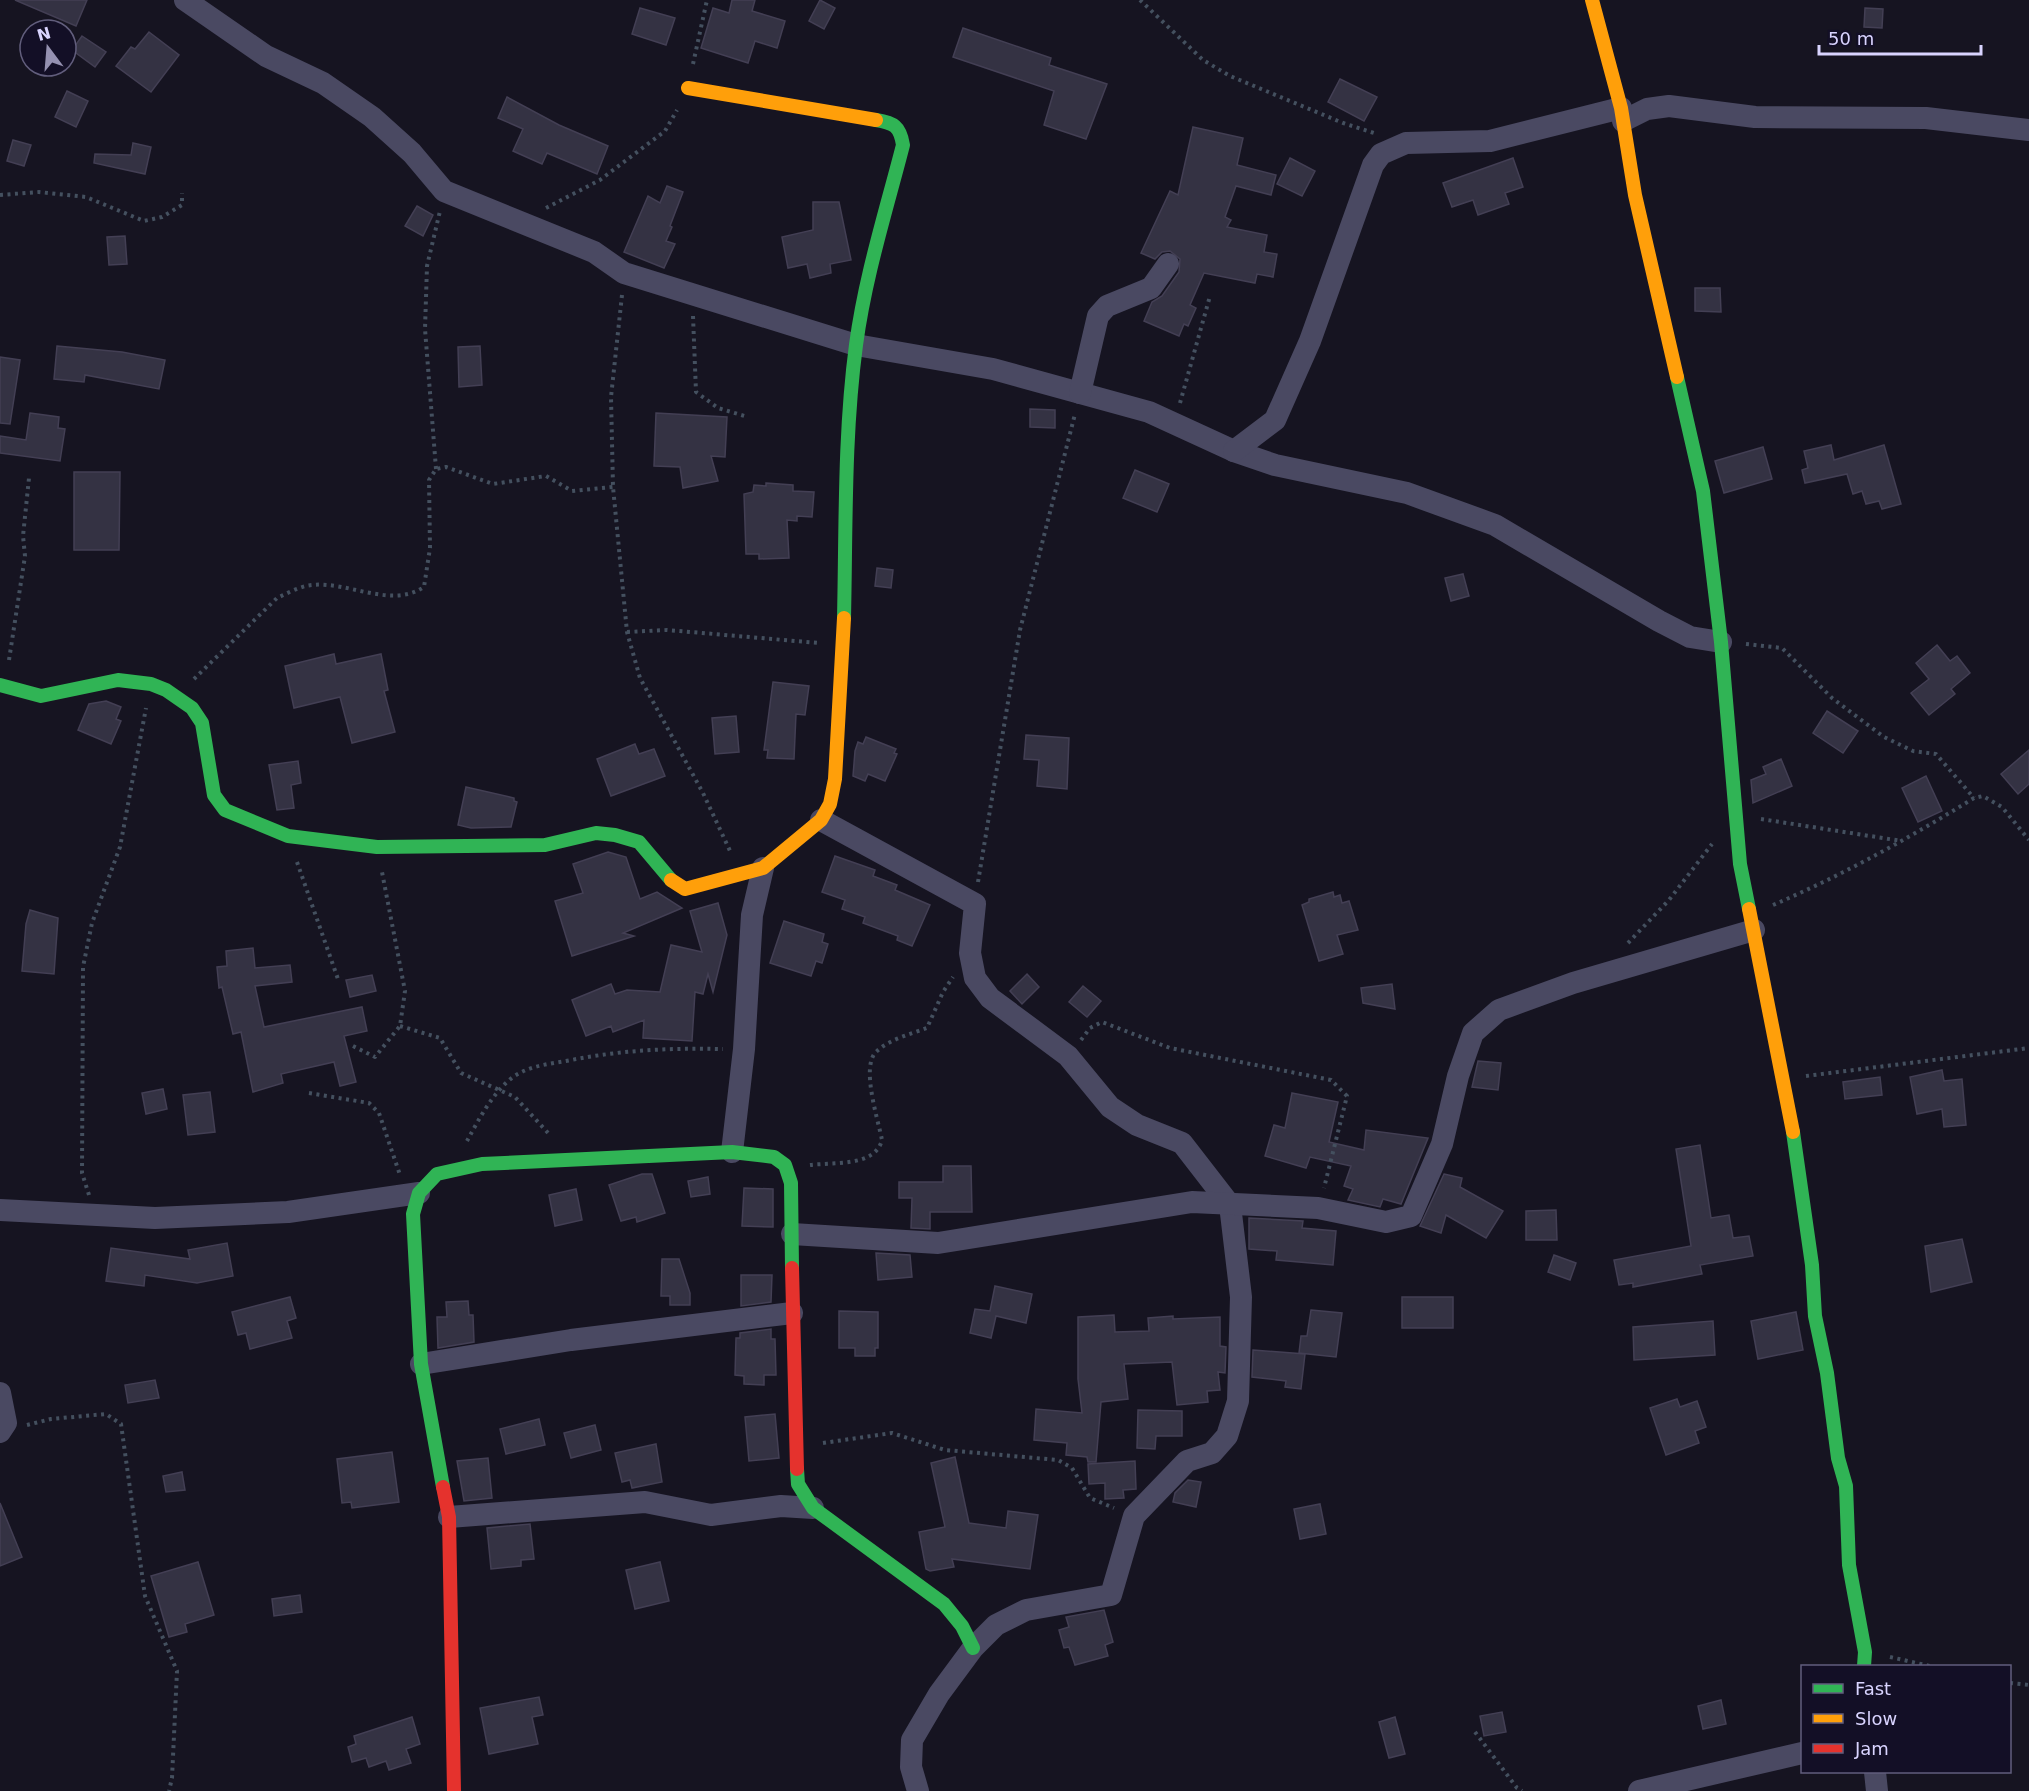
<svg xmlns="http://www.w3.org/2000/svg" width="2029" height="1791" font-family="'DejaVu Sans',sans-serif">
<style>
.building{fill:#343243;stroke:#433f54;stroke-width:1.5}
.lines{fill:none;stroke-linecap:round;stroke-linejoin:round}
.path{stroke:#44505f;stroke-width:4;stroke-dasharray:3 4.5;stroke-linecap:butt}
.street{stroke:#4a4962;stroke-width:22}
.fast{stroke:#30b455;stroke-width:14}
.slow{stroke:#ff9f0a;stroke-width:14}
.jam{stroke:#e5322d;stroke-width:14}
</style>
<rect width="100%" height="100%" fill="#161421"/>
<g class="building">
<path d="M15,0H87L76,26Z"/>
<path d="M732,0H755L752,11L785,21L777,48L755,41L748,63L701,48L713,8L729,13Z"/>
<path d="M820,0L835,8L824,29L809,21Z"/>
<path d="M640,8L675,18L666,45L632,34Z"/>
<path d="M1865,8L1883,9L1882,28L1864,27Z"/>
<path d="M963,28L1051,58L1049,65L1107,84L1086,139L1044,125L1054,91L953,57Z"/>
<path d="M149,32L179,55L151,92L116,66L131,47L135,49Z"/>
<path d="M82,36L106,52L95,67L72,50Z"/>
<path d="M1340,79L1377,97L1364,121L1328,102Z"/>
<path d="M67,91L88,101L76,127L55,117Z"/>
<path d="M507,97L559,125L608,146L597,174L547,153L542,164L513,151L523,129L498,118Z"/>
<path d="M1193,127L1243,138L1237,165L1276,175L1271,195L1236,186L1225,217L1231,220L1227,227L1267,235L1264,252L1277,254L1273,277L1257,274L1255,283L1204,273L1190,305L1196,308L1188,326L1184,324L1179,336L1144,321L1152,302L1162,296L1179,272L1180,259L1170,251L1162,252L1155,259L1141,253L1170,191L1178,195Z"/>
<path d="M13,140L31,145L24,166L7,161Z"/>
<path d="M133,143L151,147L145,174L94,163L95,154L131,155Z"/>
<path d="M1290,158L1315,171L1302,196L1277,184Z"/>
<path d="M1513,158L1523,187L1505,193L1509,204L1478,215L1473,200L1452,207L1443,183Z"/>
<path d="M667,186L683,192L670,226L672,227L666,241L675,244L664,268L624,252L648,196L660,203Z"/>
<path d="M813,202H839L851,260L830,264L831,273L810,278L807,264L788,268L782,237L813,230Z"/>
<path d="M417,206L433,215L423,236L405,226Z"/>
<path d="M125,236L127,264L109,265L107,237Z"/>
<path d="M1695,288H1720L1721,312L1695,311Z"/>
<path d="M57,346L122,352L165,360L159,389L85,375L84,382L54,379Z"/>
<path d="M480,346L482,385L459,387L458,347Z"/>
<path d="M0,357L20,360L10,424L0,423Z"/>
<path d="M1030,409L1055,410V428L1030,427Z"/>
<path d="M30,413L59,417L58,428L65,429L60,461L0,453V436L26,440Z"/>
<path d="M656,413L727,417L725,457L711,456L718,481L683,488L680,467L654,466Z"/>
<path d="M1831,445L1834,460L1884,445L1901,504L1882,509L1879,501L1866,504L1862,491L1853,494L1847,474L1805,483L1802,470L1808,468L1804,451Z"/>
<path d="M1763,447L1772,479L1724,493L1715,461Z"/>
<path d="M1135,470L1169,484L1157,512L1123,498Z"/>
<path d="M74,472H120L119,550H74Z"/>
<path d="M766,483L793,485V491L814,492L812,517L797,516V521L787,520L789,558L759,559V554H746L744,494L753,492L754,485L766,486Z"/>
<path d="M877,568L893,570L891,588L875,586Z"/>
<path d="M1463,574L1469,596L1451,601L1445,578Z"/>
<path d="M1937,645L1950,661L1957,656L1970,673L1951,689L1955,694L1929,715L1911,693L1929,679L1916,663Z"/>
<path d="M334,654L336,664L381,654L388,690L384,691L395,732L352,743L340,697L294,708L285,666Z"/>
<path d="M773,682L809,686L805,715L796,714L794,759L767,758L768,750H764Z"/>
<path d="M106,701L121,707L116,719L121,721L111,744L78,730L89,704Z"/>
<path d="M1827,711L1858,731L1843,753L1813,733Z"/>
<path d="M736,716L739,752L715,754L712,718Z"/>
<path d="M1026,735L1069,738L1067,789L1037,786L1039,760L1024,759Z"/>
<path d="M866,737L896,749L894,753L897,754L885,781L868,774L865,781L853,776L855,751L858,742L863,744Z"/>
<path d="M635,744L639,754L654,749L665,776L611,796L597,759Z"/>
<path d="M2029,750V784L2018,794L2001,774Z"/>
<path d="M1781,759L1792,786L1753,803L1751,780L1766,774L1763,767Z"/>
<path d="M298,761L301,783L291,785L294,808L277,810L269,765Z"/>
<path d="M1926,776L1942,811L1918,822L1902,788Z"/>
<path d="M466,787L514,798V801L517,802L511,827L471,828L458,825Z"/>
<path d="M608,852L626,857L640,899L657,892L682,908L623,933L634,936L572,956L555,901L583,893L573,864Z"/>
<path d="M835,856L875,870L873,876L897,885L895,890L930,905L912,946L897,940L898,936L863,923L865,917L842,909L845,900L822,892Z"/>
<path d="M1333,892L1334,897L1340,895L1342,903L1349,901L1358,930L1337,935L1343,954L1319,961L1302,905L1309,902V899Z"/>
<path d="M718,903L727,935L713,992L708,974L703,994L695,992L692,1041L643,1038L644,1020L613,1032L611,1026L586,1036L572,1000L611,984L615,994L627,990L660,992L671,945L702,952L690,911Z"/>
<path d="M30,910L58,918L54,974L22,971L26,924Z"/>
<path d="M784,921L824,934L822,942L828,944L822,963L816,961L811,976L770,963Z"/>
<path d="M253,948L255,968L290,965L292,982L255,986L264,1027L362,1007L367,1031L344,1036L356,1082L340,1086L334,1062L281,1074L283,1083L253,1092L241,1032L233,1034L222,987L219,988L217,967L227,966L226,951Z"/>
<path d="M1027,974L1039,987L1022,1004L1010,991Z"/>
<path d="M372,975L376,991L350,997L346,980Z"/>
<path d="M1392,984L1395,1009L1363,1003L1361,988Z"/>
<path d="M1083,986L1101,1001L1087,1017L1069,1002Z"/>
<path d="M1478,1061L1501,1063L1498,1090L1472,1087Z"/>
<path d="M1942,1070L1944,1081L1962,1079L1966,1125L1944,1127L1942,1109L1917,1114L1910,1077Z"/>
<path d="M1880,1077L1882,1095L1845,1099L1843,1082Z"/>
<path d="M163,1089L167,1109L146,1114L142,1093Z"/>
<path d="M210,1092L215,1132L188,1135L183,1095Z"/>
<path d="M1292,1093L1338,1102L1329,1142L1364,1150L1366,1130L1428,1138L1401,1204L1383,1199L1380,1207L1348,1200L1353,1189L1344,1186L1351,1166L1310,1157L1306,1168L1265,1156L1274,1125L1285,1128Z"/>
<path d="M1700,1145L1711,1218L1729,1215L1733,1238L1749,1236L1753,1256L1700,1265L1702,1274L1633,1287V1283L1619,1285L1614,1260L1691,1246L1676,1149Z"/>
<path d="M943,1166H971L972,1212H930V1229L911,1228L912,1198H899V1182H943Z"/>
<path d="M642,1174H652L665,1213L637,1222L636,1217L621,1221L609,1185Z"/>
<path d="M1444,1174L1462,1178L1460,1187L1503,1211L1486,1238L1446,1215L1441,1233L1420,1226Z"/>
<path d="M708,1177L710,1194L691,1197L688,1181Z"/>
<path d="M744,1188L773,1189V1227L742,1226Z"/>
<path d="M576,1189L582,1220L555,1226L549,1195Z"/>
<path d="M1556,1210L1557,1240H1526V1211Z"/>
<path d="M1249,1218L1303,1221L1302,1228L1336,1231L1333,1265L1276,1260L1277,1251L1249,1249Z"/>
<path d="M1962,1239L1972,1282L1931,1292L1925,1246Z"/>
<path d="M227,1243L233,1276L197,1283L145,1275L144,1286L106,1281L111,1248L190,1259L188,1250Z"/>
<path d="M876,1253L910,1255L912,1277L878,1280Z"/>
<path d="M1554,1255L1576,1263L1570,1280L1548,1272Z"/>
<path d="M662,1259H679L690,1293V1305H670V1296H661Z"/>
<path d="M741,1275H772L771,1302L741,1306Z"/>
<path d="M995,1286L1032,1294L1026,1323L996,1316L991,1338L970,1333L975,1309L990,1311Z"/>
<path d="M290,1297L296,1318L287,1321L292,1338L250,1349L246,1333L238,1335L232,1312Z"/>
<rect x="1402" y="1297" width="51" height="31"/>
<path d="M468,1301L469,1315H473L474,1342L438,1348L437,1317H447L446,1302Z"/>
<path d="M1311,1310L1342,1313L1336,1357L1299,1353L1301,1336H1307Z"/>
<path d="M839,1311L878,1312V1348H875V1356H855V1348H839Z"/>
<path d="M1796,1312L1803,1350L1758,1359L1751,1321Z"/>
<path d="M1114,1315L1115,1332L1149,1331L1148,1318L1173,1316V1319L1220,1317V1346L1226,1347L1225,1373L1218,1372L1220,1390L1207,1391L1208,1402L1177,1405L1172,1362L1124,1364L1128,1399L1101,1402L1096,1462H1088L1087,1457L1066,1455L1067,1443L1034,1440L1036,1409L1082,1413L1078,1379V1317Z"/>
<path d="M1713,1321L1715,1355L1634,1360L1633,1327Z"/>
<path d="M771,1329V1339H775L776,1375H764V1385L744,1384V1376L735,1375L736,1338H740V1333Z"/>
<path d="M1253,1350L1305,1354L1301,1389L1285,1387L1286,1381L1252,1377Z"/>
<path d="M155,1380L159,1398L128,1403L125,1385Z"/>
<path d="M1677,1399L1680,1407L1697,1401L1706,1427L1695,1431L1699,1443L1666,1455L1650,1408Z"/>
<path d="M1138,1410L1182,1411V1436H1156L1155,1449L1137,1448Z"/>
<path d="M775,1414L779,1458L749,1461L745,1417Z"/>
<path d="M539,1419L545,1445L506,1454L500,1429Z"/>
<path d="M595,1425L601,1450L571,1458L564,1433Z"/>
<path d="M656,1444L662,1482L632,1488L630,1480L622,1482L615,1453Z"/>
<path d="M392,1452L399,1502L352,1508L351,1502L342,1503L337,1459Z"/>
<path d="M955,1457L969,1523L1006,1528L1008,1511L1038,1515L1030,1569L952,1559L954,1567L930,1571L926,1569L919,1532L945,1527L931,1463Z"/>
<path d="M488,1458L492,1498L464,1501L457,1461Z"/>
<path d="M1135,1461L1136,1489L1123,1490L1124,1498L1105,1499V1483L1089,1484L1088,1464Z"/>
<path d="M182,1472L185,1490L166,1492L163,1476Z"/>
<path d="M1188,1480L1201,1482L1196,1507L1173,1502L1175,1493Z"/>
<path d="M0,1503L22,1557L0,1566Z"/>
<path d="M1320,1504L1326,1534L1300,1539L1294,1509Z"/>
<path d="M530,1524L534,1559L521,1560V1566L491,1569L487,1528Z"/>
<path d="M198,1562L214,1615L185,1624L187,1632L169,1637L151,1576Z"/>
<path d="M660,1562L669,1601L635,1609L626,1570Z"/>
<path d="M300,1595L302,1612L274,1616L272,1599Z"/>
<path d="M1104,1610L1113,1642L1105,1645L1108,1656L1075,1665L1069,1647L1064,1648L1059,1630L1069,1627L1066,1617Z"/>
<path d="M539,1697L543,1715L532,1717L538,1744L489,1754L480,1708Z"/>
<path d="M1721,1700L1726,1724L1703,1729L1698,1706Z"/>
<path d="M1502,1712L1506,1732L1484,1736L1480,1716Z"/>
<path d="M412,1717L420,1744L406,1749L411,1763L389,1770L386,1761L369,1767L366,1758L352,1762L348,1747L356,1744L354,1736Z"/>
<path d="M1395,1717L1405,1754L1389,1758L1379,1722Z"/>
</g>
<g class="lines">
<g class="path">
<path d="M1140,0L1203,60L1230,76L1343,123L1374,133"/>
<path d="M693,64L707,0"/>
<path d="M0,195L39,192L86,197L144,221L162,217L182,205V193"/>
<path d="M546,208L600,180L665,131L677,110"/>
<path d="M622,295L611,397L613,487L627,632L640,678L703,793L731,853"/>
<path d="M693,316L696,392L718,408L748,417"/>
<path d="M1180,403L1210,296"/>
<path d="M436,469L425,329L427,266L440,211"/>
<path d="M627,632L667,630L819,643"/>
<path d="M1746,644L1782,648L1832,698L1884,737L1913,751L1936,754L1974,798"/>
<path d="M9,660L25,556L23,536L29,478"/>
<path d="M194,679L277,598C288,593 300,586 312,585C348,581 391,609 424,587L430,548L429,480L436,469L446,467L493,484L546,476L572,491L613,487"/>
<path d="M1761,819L1902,841"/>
<path d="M297,862L339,982"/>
<path d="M978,882L1020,630L1075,414"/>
<path d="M1773,905C1843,875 1909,838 1974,798L1983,796L2002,807L2029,840"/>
<path d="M1628,943L1669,900L1712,844"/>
<path d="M400,1026L440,1038L461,1073L515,1097L549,1134"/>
<path d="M1081,1040L1090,1028L1102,1022L1170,1048L1331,1080L1347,1096L1324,1188"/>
<path d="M353,1046L375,1057L400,1026L405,991L382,872"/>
<path d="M1806,1076L2029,1048"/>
<path d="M309,1093L369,1103L379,1113L400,1175"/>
<path d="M467,1141C479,1119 493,1092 513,1077C529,1066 548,1064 566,1061C621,1050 667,1048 723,1049"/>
<path d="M810,1165C834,1162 875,1167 882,1140C878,1119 860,1065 877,1051C890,1039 911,1034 927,1028L943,992L953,977"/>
<path d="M89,1195L82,1173L83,967L92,923L120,847L146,708"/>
<path d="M27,1425L51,1419L106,1414L121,1424L145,1596L177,1671L172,1778L169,1791"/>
<path d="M823,1443L892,1433L945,1450L1058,1460L1072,1468L1090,1498L1114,1508"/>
<path d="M1890,1657L1930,1666"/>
<path d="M2010,1683L2029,1685"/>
<path d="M1475,1732L1517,1788L1522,1791"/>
</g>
<g class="street">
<path d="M185,0L266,56L323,83L372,117L412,153L444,191L594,252L624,273L856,345L993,369L1149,412L1234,451L1275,465L1407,493L1495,525L1659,621L1690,637L1721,642"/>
<path d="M1623,121L1647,109L1669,106L1755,117L1926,118L2029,130"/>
<path d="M1080,393L1098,316L1107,306L1151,288L1168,264"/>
<path d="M1234,451L1275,420L1310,341L1373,165L1381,154L1406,143L1490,141L1621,108"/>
<path d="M821,820L975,904L970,953L975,978L990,998L1068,1056L1110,1107L1137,1125L1182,1143L1230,1205L1241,1297L1238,1401L1227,1436L1212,1453L1187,1461L1134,1516L1111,1595L1026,1610L996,1625L973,1648L939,1694L912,1740L911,1767L918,1791"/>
<path d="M732,1152L744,1049L752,915L763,868"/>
<path d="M0,1210L155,1218L288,1212L419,1193"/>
<path d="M792,1234L938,1243L1192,1202L1318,1208L1386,1222L1411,1216L1442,1144L1458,1076L1473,1033L1499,1010L1573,983L1754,930"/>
<path d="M421,1364L571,1340L792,1313"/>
<path d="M0,1393L6,1423L0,1432"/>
<path d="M449,1517L645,1502L711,1515L781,1506L813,1508"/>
<path d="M1875,1772L1877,1791"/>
<path d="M1639,1791L1802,1753"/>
</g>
<g class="fast">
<path d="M1677,377L1703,491L1721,642L1740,864L1749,909"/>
<path d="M844,618C846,528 844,435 856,345C865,277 886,211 903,145C900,126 894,123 876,120"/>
<path d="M0,685L41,696L118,680L151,684L166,690L192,708L202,723L214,795L225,810L288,836L377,847L545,845L596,833L615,835L639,842L671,880"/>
<path d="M1793,1132L1812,1265L1815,1316L1827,1373L1838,1458L1846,1486L1849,1565L1865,1652L1864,1666"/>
<path d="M797,1469L798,1484L813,1508L944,1604L962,1626L973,1648"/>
<path d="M443,1487L421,1364L413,1214L419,1193L437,1174L482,1164L732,1152L774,1157L785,1165L791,1183L792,1268"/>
</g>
<g class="slow">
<path d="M1592,0L1621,108L1635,195L1677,377"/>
<path d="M688,88L876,120"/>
<path d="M671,880L685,889L763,868L821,820L830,804L835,779L844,618"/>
<path d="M1749,909L1793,1132"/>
</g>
<g class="jam">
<path d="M792,1268L797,1469"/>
<path d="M443,1487L449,1517L454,1791"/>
</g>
</g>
<rect x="1801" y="1665" width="210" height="108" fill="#130f26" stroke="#625e7d" stroke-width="1.5"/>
<rect x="1813" y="1684" width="30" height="9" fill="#30b455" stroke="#625e7d" stroke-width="1.5"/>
<text x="1855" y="1695" font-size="18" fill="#d9d4ff">Fast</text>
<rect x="1813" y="1714" width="30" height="9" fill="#ff9f0a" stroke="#625e7d" stroke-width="1.5"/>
<text x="1855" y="1725" font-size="18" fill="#d9d4ff">Slow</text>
<rect x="1813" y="1744" width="30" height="9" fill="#e5322d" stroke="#625e7d" stroke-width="1.5"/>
<text x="1855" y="1755" font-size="18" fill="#d9d4ff">Jam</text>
<g transform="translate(48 48) rotate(344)"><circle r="28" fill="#130f26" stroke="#625e7d" stroke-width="1.5"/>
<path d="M0-4.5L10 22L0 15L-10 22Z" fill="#9591b1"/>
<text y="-9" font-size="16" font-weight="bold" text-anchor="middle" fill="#d9d4ff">N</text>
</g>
<path d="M1819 45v9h162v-9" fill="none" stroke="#d9d4ff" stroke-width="3"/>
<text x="1828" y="45" font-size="18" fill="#d9d4ff" stroke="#130f26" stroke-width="4.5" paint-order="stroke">50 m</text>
</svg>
